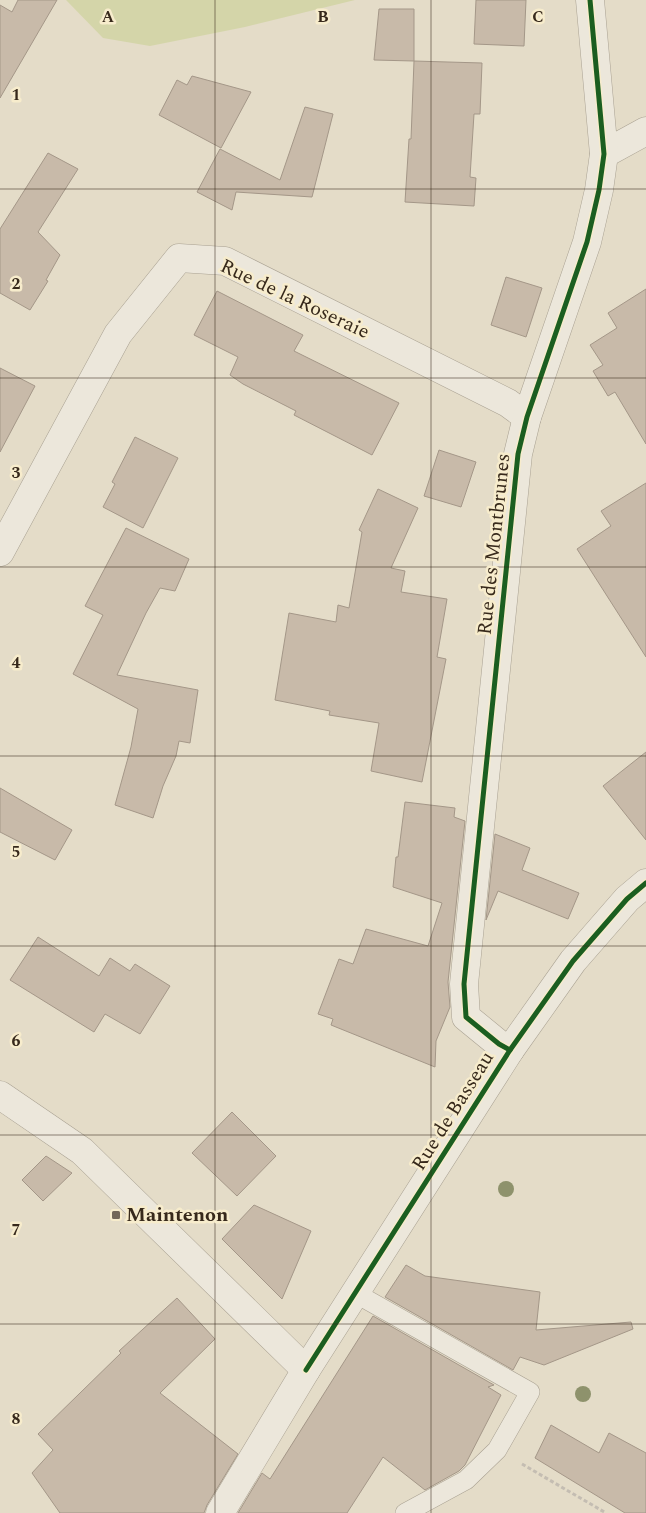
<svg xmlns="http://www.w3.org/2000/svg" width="646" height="1513" font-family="Spectral,serif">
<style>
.green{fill:#d4d5a9}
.building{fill:#c8baa9;stroke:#a49788}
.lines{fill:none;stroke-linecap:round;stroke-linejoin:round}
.service-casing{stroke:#a9a192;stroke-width:20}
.minor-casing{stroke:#a9a192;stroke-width:29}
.tertiary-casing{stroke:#a9a192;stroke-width:29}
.path{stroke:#c4bdb2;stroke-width:3;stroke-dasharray:4 2.5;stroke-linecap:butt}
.service{stroke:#ece7db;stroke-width:19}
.minor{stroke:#ece7db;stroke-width:28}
.tertiary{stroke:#ece7db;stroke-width:28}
.cycleway-casing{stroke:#f7eccc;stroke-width:8}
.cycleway{stroke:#1b5e20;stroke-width:5}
.tree{fill:#8e926c}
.grid{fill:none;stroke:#37291b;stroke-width:1;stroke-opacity:0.55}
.poi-dot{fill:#746858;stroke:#f7eccc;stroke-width:2}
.labels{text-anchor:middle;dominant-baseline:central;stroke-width:5;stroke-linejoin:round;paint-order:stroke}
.street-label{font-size:20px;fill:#37291b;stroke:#f7eccc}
.poi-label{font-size:20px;font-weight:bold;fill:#37291b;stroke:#f7eccc;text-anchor:start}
.grid-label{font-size:16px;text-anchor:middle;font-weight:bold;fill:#37291b;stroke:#f7eccc;stroke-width:5;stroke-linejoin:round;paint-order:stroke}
</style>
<rect width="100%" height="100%" fill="#e4dcc8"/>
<path class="green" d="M66,0H355L245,27L150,46L103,38Z"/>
<g class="building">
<path d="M18,0H57L0,98V5L12,12Z"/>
<path d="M476,0H526L524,46L474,44Z"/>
<path d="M379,9H414V61L374,60Z"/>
<path d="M414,61L482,63L480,114H474L470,177L476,178L474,206L405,202L409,139H411Z"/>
<path d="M192,76L251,92L221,148L159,115L177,80L187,85Z"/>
<path d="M305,107L333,114L312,197L236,192L232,210L197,192L220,149L280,180Z"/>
<path d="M48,153L78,169L38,232L60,255L46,280L48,281L30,310L0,293V229Z"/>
<path d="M506,277L542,288L526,337L491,325Z"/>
<path d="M646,289V444L615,392L608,396L593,371L603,365L590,345L617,328L608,313Z"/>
<path d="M217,291L303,335L294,351L399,403L372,455L294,415L296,411L243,384L230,375L238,357L194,335Z"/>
<path d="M0,368L35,386L0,452Z"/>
<path d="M135,437L178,458L143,528L103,507L115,484L112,482Z"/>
<path d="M439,450L476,462L461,507L424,496Z"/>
<path d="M646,483V657L577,549L611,526L601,511Z"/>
<path d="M378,489L418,508L391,568L405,571L401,592L447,599L437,657L446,659L422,782L371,771L379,723L329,715L330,711L275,700L289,613L336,622L338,605L349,608L362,532L359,530Z"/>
<path d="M126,528L189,559L175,591L160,588L146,613L117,675L198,690L190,743L179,741L176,756L163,786L153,818L115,805L131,747L138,709L73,674L103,615L85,606Z"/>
<path d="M646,752V840L603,786Z"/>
<path d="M0,788L72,830L55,860L0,832Z"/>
<path d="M405,802L455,808L454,817L465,821L448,982L450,1007L436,1041L435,1067L331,1025L333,1019L318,1014L339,959L353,964L366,929L428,946L442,903L393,887L396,857H398Z"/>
<path d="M495,834L530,848L522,870L579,893L568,919L498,891L486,920Z"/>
<path d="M38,937L99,976L110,958L130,971L135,964L170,986L140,1034L105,1014L94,1032L10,980Z"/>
<path d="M232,1112L276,1156L237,1196L192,1153Z"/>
<path d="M46,1156L72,1173L43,1201L22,1180Z"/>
<path d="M254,1205L311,1231L282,1299L222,1239Z"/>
<path d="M406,1265L425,1276L540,1292L536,1330L631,1322L633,1329L544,1365L520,1357L513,1370L385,1297Z"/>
<path d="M177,1298L215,1339L160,1393L238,1454L207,1505L204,1513H60L32,1473L53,1450L38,1434L121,1353L119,1351Z"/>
<path d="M373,1316L494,1385L488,1387L501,1395L465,1465L459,1471L425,1490L383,1457L347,1513H238L262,1473L270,1479Z"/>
<path d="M551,1425L599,1453L609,1433L646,1453V1513H625L535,1458Z"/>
</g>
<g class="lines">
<g class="service-casing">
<path id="service" d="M355,1293L530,1392L497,1450L466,1480L405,1513"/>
</g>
<g class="minor-casing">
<g id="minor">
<path d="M604,154L646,131"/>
<path d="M0,552L118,334L179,258L225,261L508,403L527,417"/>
<path d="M510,1050L499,1044L466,1017L464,984L518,454L527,417L587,242L599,190L604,154L590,0"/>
<path d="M0,1095L82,1151L306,1370"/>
</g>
</g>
<g class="tertiary-casing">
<path id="tertiary" d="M220,1513L306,1370L510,1050L573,961L627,899L646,883"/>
</g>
<path class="path" d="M522,1464L606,1513"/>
<use href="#service" class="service"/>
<use href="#minor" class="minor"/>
<use href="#tertiary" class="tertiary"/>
<g class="cycleway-casing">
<g id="cycleway">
<path d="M510,1050L499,1044L466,1017L464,984L518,454L527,417L587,242L599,190L604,154L590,0"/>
<path d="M306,1370L510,1050L573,961L627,899L646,883"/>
</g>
</g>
<use href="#cycleway" class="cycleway"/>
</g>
<g class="tree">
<circle cx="506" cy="1189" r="8"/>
<circle cx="583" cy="1394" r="8"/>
</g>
<path class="grid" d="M215,0V1513M431,0V1513M0,189H646M0,378H646M0,567H646M0,756H646M0,946H646M0,1135H646M0,1324H646"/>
<rect class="poi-dot" x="111" y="1210" width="10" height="10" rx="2.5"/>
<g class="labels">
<g class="street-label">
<text transform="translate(295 299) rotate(25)">Rue de la Roseraie</text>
<text transform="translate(494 544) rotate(-84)">Rue des Montbrunes</text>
<text transform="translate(453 1111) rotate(-58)">Rue de Basseau</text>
</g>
<g class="poi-label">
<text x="126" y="1215">Maintenon</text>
</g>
</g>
<g class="grid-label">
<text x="108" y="22">A</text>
<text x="323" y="22">B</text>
<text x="538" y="22">C</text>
<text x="16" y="100">1</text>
<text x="16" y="289">2</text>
<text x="16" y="478">3</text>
<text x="16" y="668">4</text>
<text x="16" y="857">5</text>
<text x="16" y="1046">6</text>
<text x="16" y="1235">7</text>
<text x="16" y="1424">8</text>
</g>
</svg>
